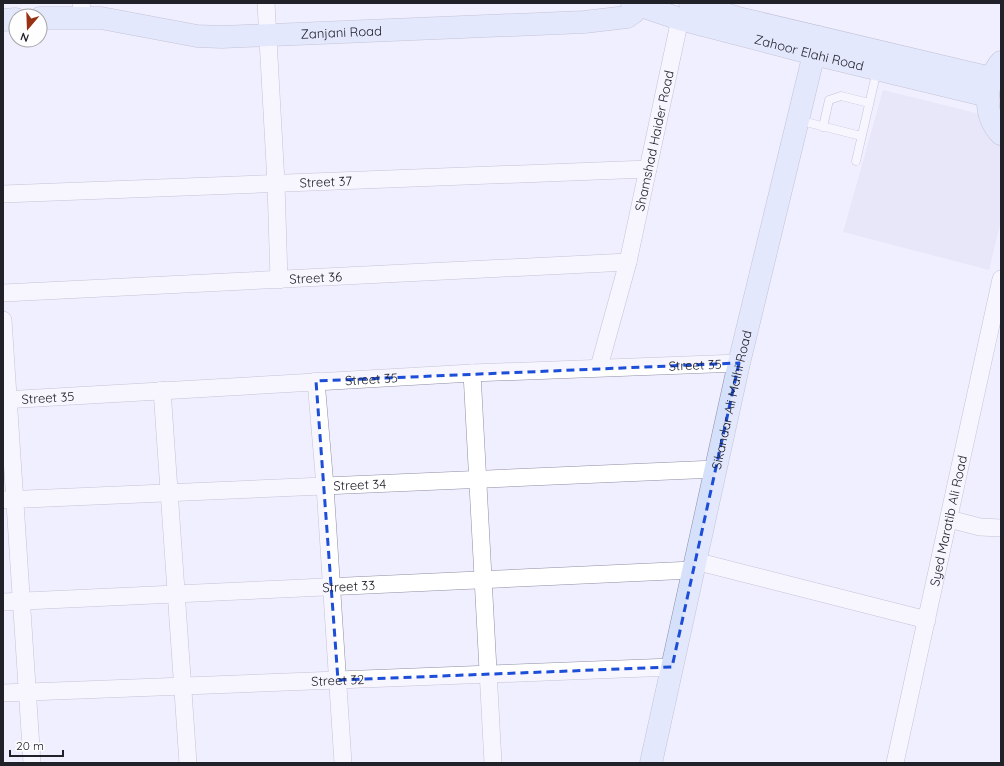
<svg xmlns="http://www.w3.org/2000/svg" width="1004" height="766" font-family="Quicksand,sans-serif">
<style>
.built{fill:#dedef1}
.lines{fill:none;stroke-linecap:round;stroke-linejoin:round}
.lane-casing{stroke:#8e8ea5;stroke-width:9}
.street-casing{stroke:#8e8ea5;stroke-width:18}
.secondary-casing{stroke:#8e8ea5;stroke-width:23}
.lane{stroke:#fff;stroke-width:8}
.street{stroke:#fff;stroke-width:17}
.secondary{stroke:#d5e0fa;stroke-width:22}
.marked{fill:none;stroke:#1d4ed8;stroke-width:3;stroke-dasharray:8 5;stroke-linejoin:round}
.labels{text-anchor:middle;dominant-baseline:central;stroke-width:3;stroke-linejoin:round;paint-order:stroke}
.street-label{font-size:13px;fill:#21212a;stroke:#fefefe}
</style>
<rect width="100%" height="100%" fill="#f0efff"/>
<path class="built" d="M883,90L980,114L1001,142V221L989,270L843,232Z"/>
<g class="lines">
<g class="lane-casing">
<g id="lane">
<path d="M798,120L861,136"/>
<path d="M823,127L829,100L841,96L869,103"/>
<path d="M856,161L877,70"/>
</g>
</g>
<g class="street-casing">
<g id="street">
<path d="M81,3L83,17"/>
<path d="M266,3L276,183L279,280"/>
<path id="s1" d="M3,194L648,169"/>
<path id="s2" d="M3,293L628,262"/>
<path d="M3,320L32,763"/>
<path id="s3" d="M599,367L628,262L680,19"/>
<path d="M472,373L493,763"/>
<path d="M316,381L325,486L343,763"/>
<path d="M162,390L188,763"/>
<path id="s4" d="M3,400L472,373L739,363"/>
<path id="s5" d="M3,500L716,469"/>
<path d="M949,519L980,527L1001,528"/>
<path d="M695,561L927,620"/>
<path id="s6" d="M3,602L693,570"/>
<path id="s7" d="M3,693L672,667"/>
<path id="s8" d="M895,763L1001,279"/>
</g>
</g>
<g class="secondary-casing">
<g id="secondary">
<path id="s9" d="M632,3L680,19L814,54L988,96"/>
<path d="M690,3L738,18L991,78"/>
<path id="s10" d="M40,18H101L197,36L222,37L584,22L627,17L633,13L637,5"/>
<path d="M3,20L16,19"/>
<path d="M1001,62C985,81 982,115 1001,134"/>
<path id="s11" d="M651,763L739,363L818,37"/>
</g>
</g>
<use href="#lane" class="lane"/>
<use href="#street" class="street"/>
<use href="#secondary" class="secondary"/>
</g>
<path d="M0 0H1004V766H0ZM739,363L672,667L338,680L316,381Z" fill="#f0efff" fill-opacity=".55" fill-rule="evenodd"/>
<path class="marked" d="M739,363L672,667L338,680L316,381Z"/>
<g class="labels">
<g class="street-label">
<text stroke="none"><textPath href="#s10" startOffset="303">Zanjani Road</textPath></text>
<text stroke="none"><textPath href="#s9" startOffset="184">Zahoor Elahi Road</textPath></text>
<text stroke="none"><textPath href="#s3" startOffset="233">Shamshad Haider Road</textPath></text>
<text stroke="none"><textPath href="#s1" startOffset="323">Street 37</textPath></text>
<text stroke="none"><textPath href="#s2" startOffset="313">Street 36</textPath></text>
<text stroke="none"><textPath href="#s4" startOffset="693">Street 35</textPath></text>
<text stroke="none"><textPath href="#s4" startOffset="369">Street 35</textPath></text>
<text stroke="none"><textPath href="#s4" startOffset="45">Street 35</textPath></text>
<text stroke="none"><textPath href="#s11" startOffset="372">Sikandar Ali Malhi Road</textPath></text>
<text stroke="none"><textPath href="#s5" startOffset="357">Street 34</textPath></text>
<text stroke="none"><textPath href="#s8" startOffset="248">Syed Maratib Ali Road</textPath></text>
<text stroke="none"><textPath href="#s6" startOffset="346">Street 33</textPath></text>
<text stroke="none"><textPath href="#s7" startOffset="335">Street 32</textPath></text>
</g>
</g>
<rect width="1004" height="766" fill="none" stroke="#21212a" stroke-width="8"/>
<g transform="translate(28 28) rotate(199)"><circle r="19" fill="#fefefe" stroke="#a6a6a9"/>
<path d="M0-3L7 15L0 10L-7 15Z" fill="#983014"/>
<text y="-6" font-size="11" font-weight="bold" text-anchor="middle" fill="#21212a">N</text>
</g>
<path d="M10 750v6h53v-6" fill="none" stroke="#21212a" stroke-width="2"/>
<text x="16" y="750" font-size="12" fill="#21212a" stroke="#fefefe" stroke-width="3" paint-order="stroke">20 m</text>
</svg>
